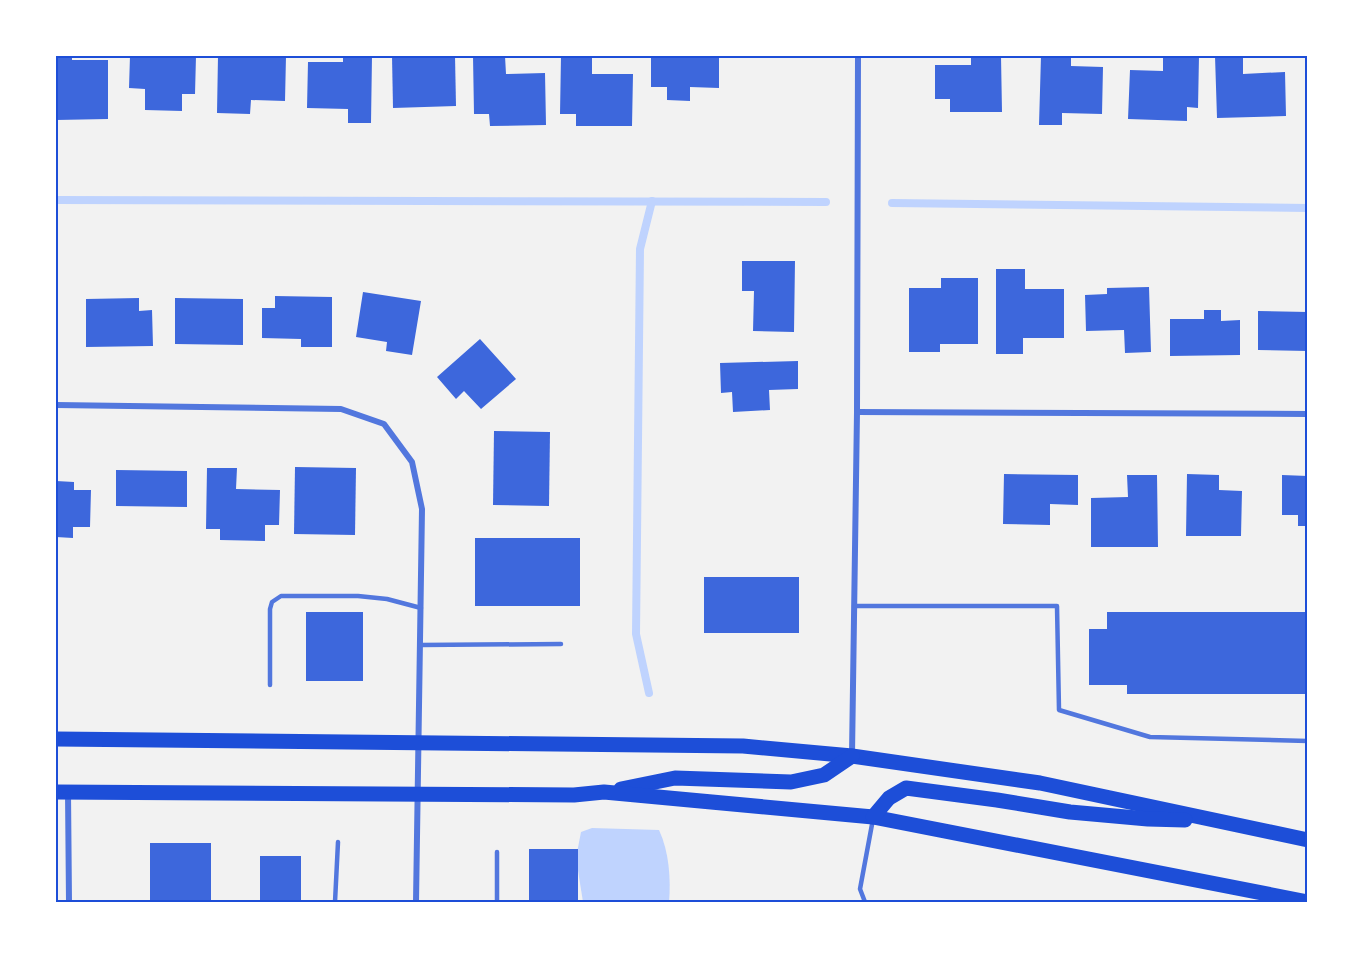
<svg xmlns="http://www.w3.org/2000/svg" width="1363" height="958" font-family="'Varela Round',sans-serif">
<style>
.water{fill:#bfd3fe}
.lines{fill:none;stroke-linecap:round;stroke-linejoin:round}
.stream{stroke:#bfd3fe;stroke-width:8}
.building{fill:#3d67dc}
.service{stroke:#5277de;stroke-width:4.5}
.minor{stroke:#5277de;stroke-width:6}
.primary{stroke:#1d4ed8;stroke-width:15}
.neatline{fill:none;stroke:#1d4ed8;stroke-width:2}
</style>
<rect width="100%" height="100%" fill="#f2f2f2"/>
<path class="water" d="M592,828L659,830C669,851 671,879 669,902H583L576,858L581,832Z"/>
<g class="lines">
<g class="stream">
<path d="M56,200L826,202"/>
<path d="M892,203L1308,208"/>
<path d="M649,693L636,634L640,249L652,201"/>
</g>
</g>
<g class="building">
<path d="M56,56H72V60H108V119L56,120Z"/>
<path d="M130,56H196L195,94H182V111L145,110V89L129,88Z"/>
<path d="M218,56H286L285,101L251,100L250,114L217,113Z"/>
<path d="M343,56H372L371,123H348V109L307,108L308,62H343Z"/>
<path d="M392,56H455L456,106L393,108Z"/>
<path d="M473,56H505L506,74L545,73L546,125L490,126L489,114H474Z"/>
<path d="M561,56H592V74H633L632,126H576V114H560Z"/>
<path d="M651,56H719V88L690,87V101L667,100V87H651Z"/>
<path d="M971,56H1001L1002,112H950V99H935V65H971Z"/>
<path d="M1041,56H1071V66L1103,67L1102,114L1062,113V125H1039Z"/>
<path d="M1163,56H1199L1198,108L1187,107V121L1128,119L1130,70L1163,71Z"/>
<path d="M1215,56H1243V74L1285,72L1286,116L1217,118Z"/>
<path d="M742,261H795L794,332L753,331L754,291H742Z"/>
<path d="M996,269H1025V289H1064V338H1023V354H996Z"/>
<path d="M941,278H978V344H940V352H909V288H941Z"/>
<path d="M1149,287L1151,352L1125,353L1124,330L1086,331L1085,295L1107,294V288Z"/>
<path d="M363,292L421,301L412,355L386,351L387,342L356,337Z"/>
<path d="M275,296L332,297V347H301V339L262,338V308H275Z"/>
<path d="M139,298V311L152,310L153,346L86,347V299Z"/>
<path d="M175,298L243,299V345L175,344Z"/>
<path d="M1204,310H1221V321L1240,320V355L1170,356V319H1204Z"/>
<path d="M1258,311L1308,312V351L1258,350Z"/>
<path d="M480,339L516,379L481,409L464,391L456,399L437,377Z"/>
<path d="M798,361V389L769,390L770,410L733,412L732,392L721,393L720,363Z"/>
<path d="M494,431L550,432L549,506L493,505Z"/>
<path d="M295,467L356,468L355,535L294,534Z"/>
<path d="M207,468H237L236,489L280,490L279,525H265V541L220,540V529H206Z"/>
<path d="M116,470L187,471V507L116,506Z"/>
<path d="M1004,474L1078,475V505L1050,504V525L1003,524Z"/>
<path d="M1187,474L1219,475V490L1242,491L1241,536H1186Z"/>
<path d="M1127,475H1157L1158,547H1091V498L1128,497Z"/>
<path d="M1282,475L1308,476V526H1298V515H1282Z"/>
<path d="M56,481L74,482V490H91L90,527H73V538L56,537Z"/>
<rect x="475" y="538" width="105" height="68"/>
<rect x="704" y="577" width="95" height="56"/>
<rect x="306" y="612" width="57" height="69"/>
<path d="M1107,612H1308V694H1127V685H1089V629H1107Z"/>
<rect x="150" y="843" width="61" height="59"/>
<rect x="529" y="849" width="49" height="53"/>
<rect x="260" y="856" width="41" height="46"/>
</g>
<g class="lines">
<g class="service">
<path d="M854,606H1057L1059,710L1150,737L1308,741"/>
<path d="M421,645L561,644"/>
<path d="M270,685V609L272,602L281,596H358L387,599L421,608"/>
<path d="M497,852V902"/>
<path d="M335,902L338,842"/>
<path d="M865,902L860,889L873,819"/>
</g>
<g class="minor">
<path d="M56,405L341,409L384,424L412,462L422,509L416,902"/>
<path d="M857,412L1308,414"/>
<path d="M852,755L857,412L858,56"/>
<path d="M68,792L69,902"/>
</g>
<g class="primary">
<path d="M56,739L743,746L852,756L1040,783L1308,840"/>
<path d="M621,789L675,778L791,782L824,775L852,756"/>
<path d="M56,792L574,795L604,792L873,817L1308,902"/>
<path d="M873,817L889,798L906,788L997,800L1070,812L1148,819L1185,820"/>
</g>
</g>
<rect width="1363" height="958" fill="none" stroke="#ffffff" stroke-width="114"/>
<rect x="57" y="57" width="1249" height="844" class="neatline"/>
</svg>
